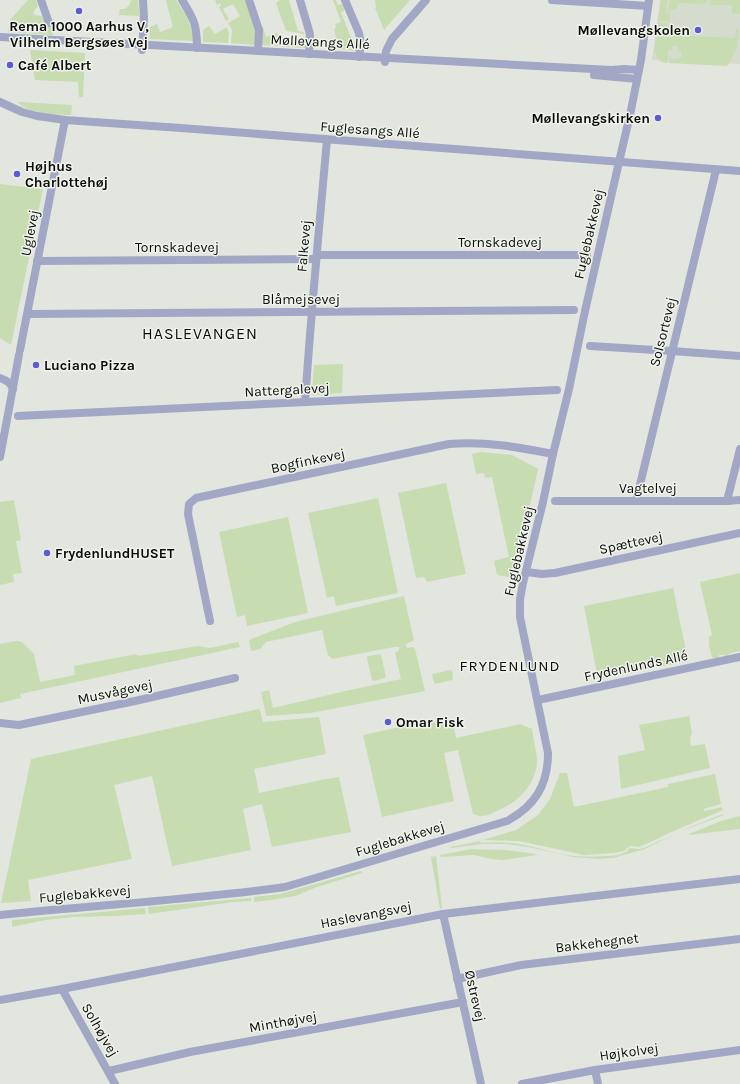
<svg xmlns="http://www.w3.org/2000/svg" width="740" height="1084" font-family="Karla,sans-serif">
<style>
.built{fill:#d5dcce}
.green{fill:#c7dcb1}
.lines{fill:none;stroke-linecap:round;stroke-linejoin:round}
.minor{stroke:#a3a7c6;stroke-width:8}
.poi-dot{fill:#5c5cd4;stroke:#eff3eb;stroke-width:1.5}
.labels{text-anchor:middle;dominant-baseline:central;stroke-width:3;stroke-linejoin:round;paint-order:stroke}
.poi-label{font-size:14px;font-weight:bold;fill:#0b0c09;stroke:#eff3eb;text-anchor:start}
.street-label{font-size:14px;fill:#0b0c09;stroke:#eff3eb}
.neighbourhood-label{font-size:15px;letter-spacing:1px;fill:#0b0c09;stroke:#eff3eb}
.quarter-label{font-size:16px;letter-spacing:1px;fill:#0b0c09;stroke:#eff3eb}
</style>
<rect width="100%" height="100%" fill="#e2e6de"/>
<path class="built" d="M660,0H740V64L652,60Z"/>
<g class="green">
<path d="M28,0H36L38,6L33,12L35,15L42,16L47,27L52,26L53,35L8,32L10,20Z"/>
<path d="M131,0H138L140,22H139V16L119,15L120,9C126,10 130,6 131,0Z"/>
<path d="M167,0H176L183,11L186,14L191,28L192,33L194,34L193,41L149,39L150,27L157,24L160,32L171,28L173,27L166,1Z"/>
<path d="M215,0H246L248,4L247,6L248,9H250L256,33L255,45L231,43L232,30L228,23L240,16L233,4L223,9L229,19L226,21L219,7L221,5L220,3L217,5Z"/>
<path d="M280,0H289L298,31L304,32V34L287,31L285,28L276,3Z"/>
<path d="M333,0H336L338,5L342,4L345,9L341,13L353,42L358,41L356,51L339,49L335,38L336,37L334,29L336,28L335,24L341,22Z"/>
<path d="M375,0H410L384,30L375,8L376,7Z"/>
<path d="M661,0H667L666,13L668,14L670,0H707L706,4L683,3H679L676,9L670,10V21H658Z"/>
<path d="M711,0H740V14L732,13V5H710Z"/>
<path d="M658,23L670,24L669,35L735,38L736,29H739L737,48L728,65L726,66L669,63V59H679L680,57H681L682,51H678V46H672V50H668V63L661,62L654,52Z"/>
<path d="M209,26L215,34L227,27L229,34L228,43L203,42V30Z"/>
<path d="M263,27L266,37L277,33L279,38L307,39V48L260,45V28Z"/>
<path d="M30,50L85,53L83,97H79L78,82L35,80Z"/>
<path d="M18,102L72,105L71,115C58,115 25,113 18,102Z"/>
<path d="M0,184L43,189L11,345L0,338Z"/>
<path d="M343,364L342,393L312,395L314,365Z"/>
<path d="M480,452L512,455L538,469L514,578L497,575L494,561L509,557L492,477L485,478L484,473L476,474L472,454Z"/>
<path d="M446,483L466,574L427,582L424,577L416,578L398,493Z"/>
<path d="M378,498L398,593L336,606L334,596L327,598L308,513Z"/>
<path d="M14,500L21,540L16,541L22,573L13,574L14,582L0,585V502Z"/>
<path d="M288,517L308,613L247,626L245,615L237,617L219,532Z"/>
<path d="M740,573V651L730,653L728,655L726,656L723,655H719V657L717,659C709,658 712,652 709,647V637L712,635L700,582Z"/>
<path d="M673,588L688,661L598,679L584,606Z"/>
<path d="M404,596L414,640L411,642L406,644L407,648L413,647L415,649L425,691L311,713L266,716L261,692L269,690L273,708L350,690L401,679L395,653L399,650V647H394L332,659L328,655L322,630L266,642L260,649L251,651L249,640L295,622Z"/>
<path d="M16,641L22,642L34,654L40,682L75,675L74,666L136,654L138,656L198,646L210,648L238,642L240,647L20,694L21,698L0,703V644Z"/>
<path d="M380,654L381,655L386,677L385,678L374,681L372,680L367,658L368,656Z"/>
<path d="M450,670L452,671L453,678L452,680L435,684L434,682L432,675L433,674Z"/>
<path d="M258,709L260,710L263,722L319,717L326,754L254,769L259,793L321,780L339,777L351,832L272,847L262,804L243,809L251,850L172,866L152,776L114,785L132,859L28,880L31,901L1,903L31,759Z"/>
<path d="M689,716L692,733L690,738L691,746L705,744L710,768L621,789L618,756L645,750L639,725Z"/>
<path d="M428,721L453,725L456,738L520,724L532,729C533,739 536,749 537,759C537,783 520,801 499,810C489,815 483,818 473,814L458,750L444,753L454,801L382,817L363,735Z"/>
<path d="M560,773H567L574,807L668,787V784L715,774L721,804L703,809L705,811L722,807L723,810L676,830L639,847L630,846L624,851L613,853L584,855L519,841L483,840L516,830L538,815L550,799Z"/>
<path d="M723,814L724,815L679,832L645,849L613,858L598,859L573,857L528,847L507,844H482L452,848L450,847L480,841L481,843C494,842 506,842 519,844C533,846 547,851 561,854C576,857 590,857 604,856C614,856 623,856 630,848L638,849L644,848L688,828Z"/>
<path d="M740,816V829H739L689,835V834L721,821Z"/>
<path d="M472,849L506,850L536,854L537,855L503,860L491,859L474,855L441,857L440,855Z"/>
<path d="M436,856L442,908L440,909L431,857Z"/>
<path d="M361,871L362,873L317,887L295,896L271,900L254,902V897L280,894Z"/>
<path d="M251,898V901L233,902L149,914L148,907Z"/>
<path d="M145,908L146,914L114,916L72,917L45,920L12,927V920Z"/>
</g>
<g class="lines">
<g class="minor">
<path d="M41,0L49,23"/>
<path d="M182,0C194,19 197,25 197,48"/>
<path d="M249,0L259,30L258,51"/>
<path d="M300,0L310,34L309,54"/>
<path d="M345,0L359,33L361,43L359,57"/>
<path d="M552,0L648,6"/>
<path d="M0,37L611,70L624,69L639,70"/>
<path d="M142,50L144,18L143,0"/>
<path d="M385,62L386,51L392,39L426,0"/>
<path d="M594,75L637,79"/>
<path d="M0,102L22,112L37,116L65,120L181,128L740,171"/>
<path d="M317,255H587"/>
<path d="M37,261L316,259"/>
<path d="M28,314L574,310"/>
<path d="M590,346L672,351L740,356"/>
<path d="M20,350L65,120"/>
<path d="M0,378C7,381 10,382 13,389"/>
<path d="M305,402C311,315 319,227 327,140"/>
<path d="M18,416L557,390"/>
<path d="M0,457L19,355"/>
<path d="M555,501H727L740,500"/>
<path d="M636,501L716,170"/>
<path d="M727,501L740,449"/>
<path d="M526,572L542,574L555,573L740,533"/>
<path d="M210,621L188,514L189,504L196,498L449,444C485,441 518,447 553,454"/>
<path d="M538,700L740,657"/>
<path d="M0,723L19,725L135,701L235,678"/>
<path d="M443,914L481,1084"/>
<path d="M0,915C95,905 191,900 285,887L507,821C535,806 548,785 548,753L520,617V599L523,583L543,502L553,454L569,389L585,311L619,162L630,115L641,60L649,0"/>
<path d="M457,979L521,965L740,939"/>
<path d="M62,989L115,1084"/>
<path d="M0,1000L62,989L443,914L740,879"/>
<path d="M595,1070L598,1084"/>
<path d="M109,1071L190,1052L463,1002"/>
<path d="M522,1084L595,1070L740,1050"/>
</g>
</g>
<g class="poi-dot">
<circle cx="79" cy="11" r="4"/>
<circle cx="698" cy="30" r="4"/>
<circle cx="10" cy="65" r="4"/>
<circle cx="658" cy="118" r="4"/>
<circle cx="17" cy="174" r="4"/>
<circle cx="36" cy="365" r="4"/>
<circle cx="47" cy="553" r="4"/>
<circle cx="388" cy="722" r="4"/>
</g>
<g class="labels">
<g class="poi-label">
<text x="79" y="26" text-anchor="middle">Rema 1000 Aarhus V,<tspan x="79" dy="16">Vilhelm Bergsøes Vej</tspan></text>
<text x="690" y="30" text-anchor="end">Møllevangskolen</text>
<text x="18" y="65">Café Albert</text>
<text x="650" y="118" text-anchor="end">Møllevangskirken</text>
<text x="25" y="166">Højhus<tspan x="25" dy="16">Charlottehøj</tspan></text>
<text x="44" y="365">Luciano Pizza</text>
<text x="55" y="553">FrydenlundHUSET</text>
<text x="396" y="722">Omar Fisk</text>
</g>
<g class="street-label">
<text transform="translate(320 42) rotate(3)">Møllevangs Allé</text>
<text transform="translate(370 130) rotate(4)">Fuglesangs Allé</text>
<text transform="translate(30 233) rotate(-79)">Uglevej</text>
<text transform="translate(589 234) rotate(-77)">Fuglebakkevej</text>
<text x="500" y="242">Tornskadevej</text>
<text transform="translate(304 246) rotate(-85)">Falkevej</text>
<text x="177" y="247">Tornskadevej</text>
<text x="301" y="299">Blåmejsevej</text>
<text transform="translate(663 332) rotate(-76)">Solsortevej</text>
<text transform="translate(287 390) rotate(-3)">Nattergalevej</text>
<text transform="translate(308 461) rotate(-12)">Bogfinkevej</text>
<text x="648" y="488">Vagtelvej</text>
<text transform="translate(631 543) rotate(-12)">Spættevej</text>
<text transform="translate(519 551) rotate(-77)">Fuglebakkevej</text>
<text transform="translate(636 666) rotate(-12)">Frydenlunds Allé</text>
<text transform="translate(115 692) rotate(-12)">Musvågevej</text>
<text transform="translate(400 839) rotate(-17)">Fuglebakkevej</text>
<text transform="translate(85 894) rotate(-5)">Fuglebakkevej</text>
<text transform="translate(366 915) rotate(-11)">Haslevangsvej</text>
<text transform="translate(597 943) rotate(-7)">Bakkehegnet</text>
<text transform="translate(475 996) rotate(77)">Østrevej</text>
<text transform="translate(283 1022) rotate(-10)">Minthøjvej</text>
<text transform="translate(100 1030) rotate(60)">Solhøjvej</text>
<text transform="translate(629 1052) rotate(-8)">Højkolvej</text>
</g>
<g class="neighbourhood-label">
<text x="510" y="666">FRYDENLUND</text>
</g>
<g class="quarter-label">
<text x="200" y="333">HASLEVANGEN</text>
</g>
</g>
</svg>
